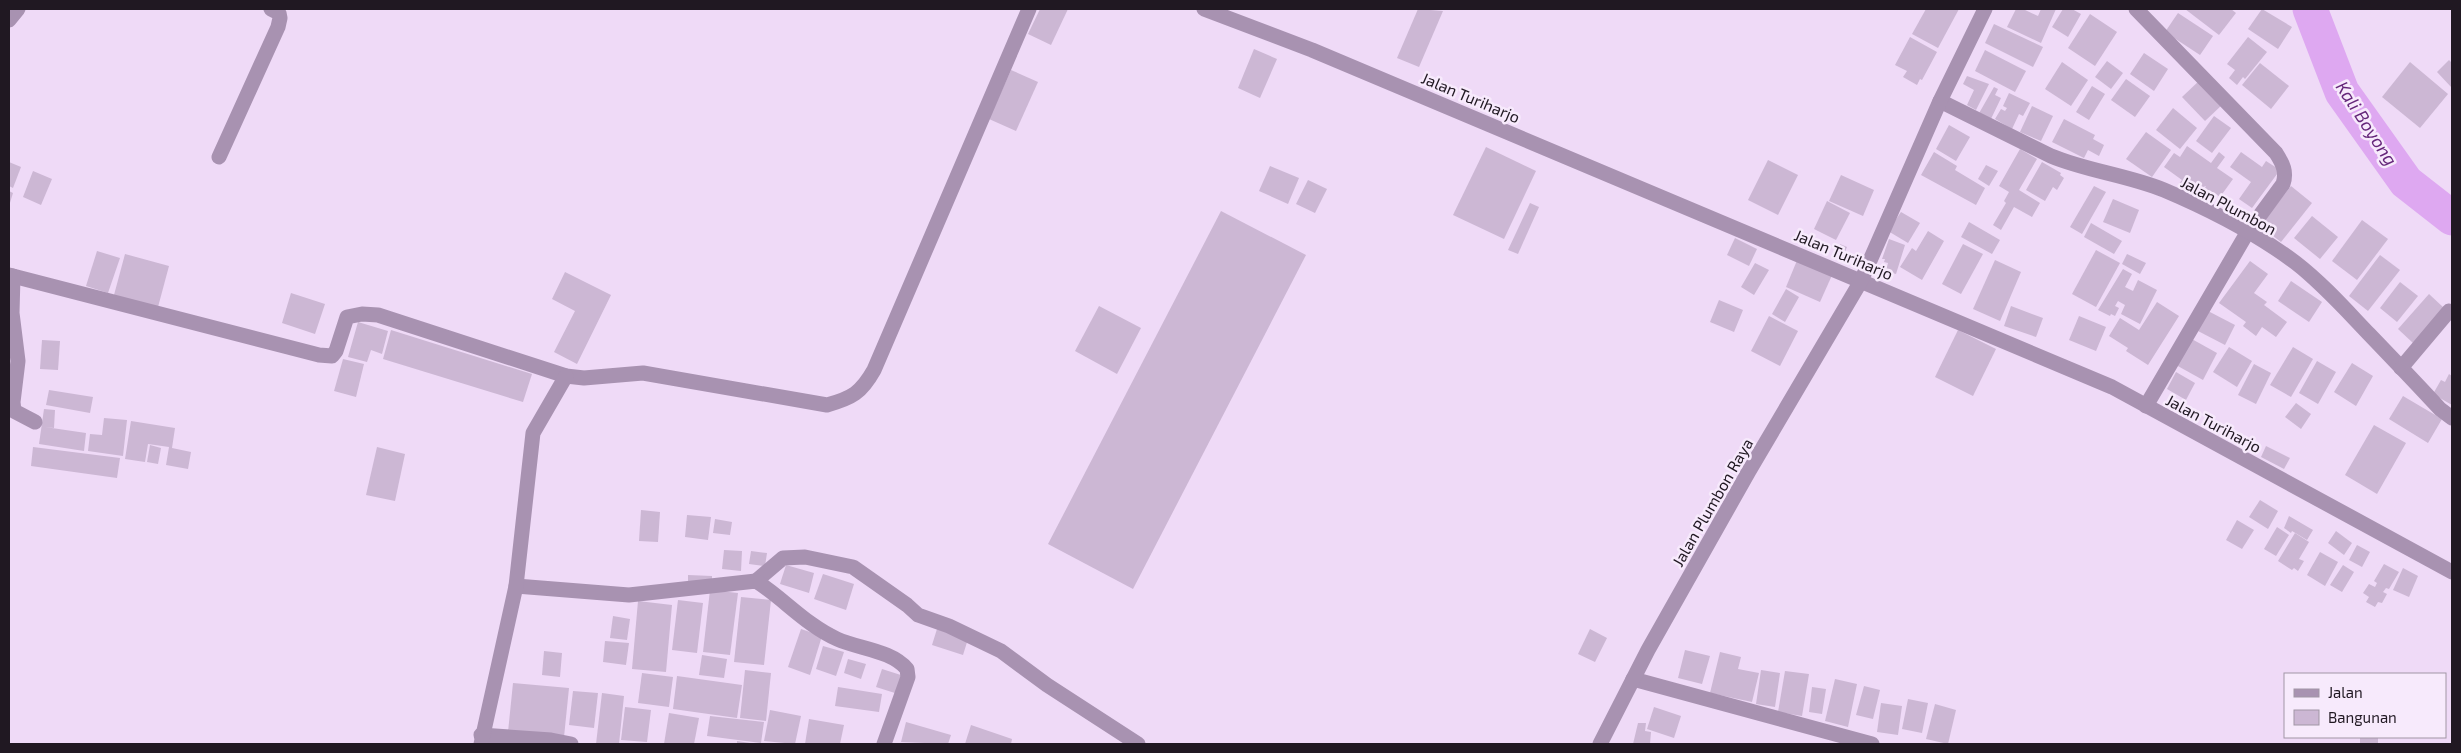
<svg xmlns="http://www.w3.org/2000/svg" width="2461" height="753" font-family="'Exo 2',sans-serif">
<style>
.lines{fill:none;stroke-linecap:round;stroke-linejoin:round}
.river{stroke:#dea8f1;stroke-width:35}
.building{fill:#ccb7d4}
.minor{stroke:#a892b1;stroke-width:15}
.labels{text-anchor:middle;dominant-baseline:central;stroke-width:5;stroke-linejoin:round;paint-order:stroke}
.street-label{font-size:16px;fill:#201822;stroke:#f7eafc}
.water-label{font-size:18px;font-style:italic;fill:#65267a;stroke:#f7eafc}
</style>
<rect width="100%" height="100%" fill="#efdaf7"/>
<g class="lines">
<path class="river" d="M2310,9L2342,92L2406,182L2452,218"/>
</g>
<g class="building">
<path d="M1040,9H1068L1051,45L1028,34Z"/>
<path d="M1418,9L1443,11L1419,67L1397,58Z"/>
<path d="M1926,9H1959L1938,48L1912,34Z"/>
<path d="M2016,9H2023L2038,16L2041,9H2056L2041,43L2007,27Z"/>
<path d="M2063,9H2072L2081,14L2068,37L2052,27Z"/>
<path d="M2185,9H2231L2236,13L2219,35Z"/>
<path d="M2262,9L2292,27L2278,49L2248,29Z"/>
<path d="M2178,13L2213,36L2200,55L2165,32Z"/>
<path d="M2090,14L2117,32L2095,66L2068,48Z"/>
<path d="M1994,24L2043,47L2033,67L1985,43Z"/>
<path d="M1910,37L1937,52L1922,80L1920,79L1917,85L1903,77L1907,71L1895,65Z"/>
<path d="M2248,37L2267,52L2245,79L2243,77L2237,85L2229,78L2235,70L2227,64Z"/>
<path d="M1254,49L1277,59L1260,98L1238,88Z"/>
<path d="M1985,50L2026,71L2015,92L1975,71Z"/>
<path d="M2144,53L2168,69L2154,91L2130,74Z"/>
<path d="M2449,60L2452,63V88L2437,72Z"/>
<path d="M2107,61L2123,73L2111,89L2095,77Z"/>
<path d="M2062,62L2088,80L2071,106L2045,89Z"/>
<path d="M2410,62L2448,94L2420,128L2382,97Z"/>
<path d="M2260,63L2289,86L2271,109L2242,85Z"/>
<path d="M1011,70L1038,82L1016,131L989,119Z"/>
<path d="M1967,76L1989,84L1976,110L1967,105L1974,90L1963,84Z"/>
<path d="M2126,79L2150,96L2135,117L2111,100Z"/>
<path d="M2200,80L2223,104L2205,121L2182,97Z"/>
<path d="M2092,86L2105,94L2089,120L2076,112Z"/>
<path d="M1994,87L1998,89L1995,95L2001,98L1990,121L1978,115Z"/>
<path d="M2009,93L2030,103L2023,116L2019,114L2012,129L1995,119L2001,109L2005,111L2007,108L2003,106Z"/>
<path d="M2032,106L2053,116L2041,141L2020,132Z"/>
<path d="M2173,108L2197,128L2180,149L2156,130Z"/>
<path d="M2214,116L2231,128L2212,153L2196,141Z"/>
<path d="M2064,119L2095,135L2093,139L2104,145L2099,156L2088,150L2084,158L2052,142Z"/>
<path d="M1949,125L1970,137L1956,161L1936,149Z"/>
<path d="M2146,132L2171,150L2152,177L2126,159Z"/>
<path d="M2187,146L2211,163L2219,152L2225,157L2217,168L2233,179L2220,197L2216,194L2213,198L2204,190L2206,186L2203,187L2200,185L2192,195L2178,185L2182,180L2164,167L2174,153L2180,157Z"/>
<path d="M1486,147L1536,171L1504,239L1453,215Z"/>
<path d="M2020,149L2037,159L2019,190L2040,203L2032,217L2014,207L2001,230L1993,225L2006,203L2004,201L2009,192L1999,186Z"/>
<path d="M1934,152L1957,166L1955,170L1985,188L1976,205L1921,175Z"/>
<path d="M2241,152L2262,167L2266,161L2280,170L2252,208L2239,199L2251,182L2230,167Z"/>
<path d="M1768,160L1798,175L1778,215L1748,200Z"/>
<path d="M9,162L21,167L13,188L9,186Z"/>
<path d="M2042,162L2061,173L2060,175L2064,178L2057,190L2053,187L2045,201L2026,190Z"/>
<path d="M1986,165L1998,171L1989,186L1978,179Z"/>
<path d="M1270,166L1299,178L1288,204L1259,191Z"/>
<path d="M33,171L52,179L41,205L23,197Z"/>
<path d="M1841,175L1874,190L1863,216L1829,201Z"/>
<path d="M1308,180L1327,189L1315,213L1296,204Z"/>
<path d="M2094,186L2106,192L2082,234L2070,227Z"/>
<path d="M2291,186L2312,203L2281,242L2260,226Z"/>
<path d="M9,191L13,193L9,206Z"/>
<path d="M2113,199L2139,210L2130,233L2103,222Z"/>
<path d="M1827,201L1850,213L1836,240L1814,229Z"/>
<path d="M1530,203L1539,207L1518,254L1508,250Z"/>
<path d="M1221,211L1306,255L1133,589L1048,544Z"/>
<path d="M1901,212L1920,223L1908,243L1888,231Z"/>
<path d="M2312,216L2338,237L2320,259L2294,238Z"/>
<path d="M2362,220L2388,239L2357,280L2332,261Z"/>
<path d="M1969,222L2000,240L1992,254L1961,237Z"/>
<path d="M2091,223L2122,241L2114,254L2084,237Z"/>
<path d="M1928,231L1944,241L1922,280L1900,267L1912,248L1916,251Z"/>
<path d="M1735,238L1757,249L1749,266L1727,255Z"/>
<path d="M1889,239L1905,245L1896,274L1886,271L1888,263L1884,262L1885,259H1882Z"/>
<path d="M1840,244L1847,247L1844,254L1837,251Z"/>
<path d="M1963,244L1983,254L1961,294L1942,284Z"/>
<path d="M2096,250L2120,263L2096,307L2072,294Z"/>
<path d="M97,251L120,258L108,293L86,286Z"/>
<path d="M125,254L169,266L158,307L114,295Z"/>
<path d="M2127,254L2146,263L2140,274L2122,264Z"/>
<path d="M2380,255L2400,270L2368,311L2349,296Z"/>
<path d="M1798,258L1833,273L1820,302L1786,287Z"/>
<path d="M1995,260L2021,272L2000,321L1973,309Z"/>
<path d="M2250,261L2268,274L2254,293L2267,302L2264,305L2287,322L2276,337L2262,327L2256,336L2243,326L2246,322L2219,303Z"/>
<path d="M1755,263L1769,270L1754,295L1741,287Z"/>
<path d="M2123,269L2132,274L2125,287L2133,291L2138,280L2157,290L2140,324L2121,314L2125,305L2118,301L2115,306L2119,308L2115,316L2111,314L2110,316L2098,310Z"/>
<path d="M565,272L611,295L577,364L554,352L575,311L552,299Z"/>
<path d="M2291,281L2322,302L2309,322L2278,301Z"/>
<path d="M2400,282L2418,296L2397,322L2380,308Z"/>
<path d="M1786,289L1799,297L1785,322L1772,314Z"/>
<path d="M291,293L325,304L315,334L282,323Z"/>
<path d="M2429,294L2444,308L2413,343L2398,329Z"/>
<path d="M1719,300L1743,310L1734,332L1710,322Z"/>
<path d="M2157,302L2179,316L2148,365L2126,351L2128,348L2109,336L2120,318L2139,330Z"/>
<path d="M1099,306L1141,328L1117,374L1075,351Z"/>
<path d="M2011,306L2043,318L2036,337L2004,326Z"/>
<path d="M2208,311L2235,325L2225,345L2198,331Z"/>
<path d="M1769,316L1798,331L1780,366L1751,351Z"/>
<path d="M2079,316L2106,327L2096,351L2069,340Z"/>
<path d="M358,322L388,331L382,354L371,350L367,362L348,357Z"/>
<path d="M391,330L532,374L523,402L383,359Z"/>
<path d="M1958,330L1996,349L1973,396L1935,377Z"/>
<path d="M2190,338L2217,353L2203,380L2176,365Z"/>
<path d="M42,340L60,341L58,370L40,369Z"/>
<path d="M2229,347L2252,361L2237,387L2213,372Z"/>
<path d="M2293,347L2313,359L2291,397L2270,385Z"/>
<path d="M343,359L364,364L356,397L334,391Z"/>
<path d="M2317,361L2336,372L2318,404L2299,393Z"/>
<path d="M2352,363L2373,376L2356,406L2334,392Z"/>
<path d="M2254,364L2271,373L2256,404L2238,395Z"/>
<path d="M2176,372L2195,383L2186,400L2167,389Z"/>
<path d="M2449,374L2452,376V405L2433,394L2441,380L2445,382Z"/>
<path d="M49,390L93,397L90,413L46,405Z"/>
<path d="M2403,396L2442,419L2428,443L2389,419Z"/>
<path d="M2296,403L2311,414L2301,429L2285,417Z"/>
<path d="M44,409L55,410L54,428L45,427L86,433L84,451L39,444Z"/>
<path d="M104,418L127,420L123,456L88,451L90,434L102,435Z"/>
<path d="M131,421L175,428L172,448L191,452L188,469L166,465L169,447L148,444L145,462L125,459Z"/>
<path d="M2374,425L2406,443L2377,494L2345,475Z"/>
<path d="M150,445L161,448L158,464L147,462Z"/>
<path d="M2266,446L2290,458L2284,469L2261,457Z"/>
<path d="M33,447L120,458L117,478L31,466Z"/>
<path d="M377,447L405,454L395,501L366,495Z"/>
<path d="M2260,500L2278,511L2268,529L2249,517Z"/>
<path d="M641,510L660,512L658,542L639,541Z"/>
<path d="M687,515L711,517L708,540L685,537Z"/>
<path d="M2289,516L2313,530L2307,540L2292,531L2291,533L2284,528Z"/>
<path d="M715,519L732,522L730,535L713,533Z"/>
<path d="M2237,520L2254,530L2242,549L2226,540Z"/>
<path d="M2277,527L2289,535L2276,556L2264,549Z"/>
<path d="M2336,531L2352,543L2344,555L2328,543Z"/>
<path d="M2295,533L2309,542L2299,559L2304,561L2298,571L2294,568L2292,570L2278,561Z"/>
<path d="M2357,545L2370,552L2362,567L2349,560Z"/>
<path d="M724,550L742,551L741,571L722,569Z"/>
<path d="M751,551L767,553L765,566L749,564Z"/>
<path d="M2320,552L2338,562L2325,586L2307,575Z"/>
<path d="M2384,564L2399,572L2389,589L2386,588L2383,592L2387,594L2382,603L2378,602L2375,607L2366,602L2369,597L2363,593L2369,584L2375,587L2377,583L2374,581Z"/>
<path d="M786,565L814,573L809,593L780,584Z"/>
<path d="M2343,565L2354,572L2342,592L2330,585Z"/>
<path d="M2403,568L2418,576L2409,597L2393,590Z"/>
<path d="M823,574L854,584L846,610L814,599Z"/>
<path d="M688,575L712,576V584L688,583Z"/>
<path d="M710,590L738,593L730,655L703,652Z"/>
<path d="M741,597L771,600L764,665L734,662Z"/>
<path d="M678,600L703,603L697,653L672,650Z"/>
<path d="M638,601L672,605L666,672L632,669Z"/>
<path d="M613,616L630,619L627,640L610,638Z"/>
<path d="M801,629L822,636L810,675L788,667Z"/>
<path d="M937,629L968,639L963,655L932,645Z"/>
<path d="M1590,629L1607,638L1595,662L1578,654Z"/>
<path d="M605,641L629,643L626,665L603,662Z"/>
<path d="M823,646L844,652L836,676L816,669Z"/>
<path d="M1685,650L1710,656L1702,684L1678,678Z"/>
<path d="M544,651L562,653L560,677L542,675Z"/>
<path d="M1720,652L1741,657L1738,669L1759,673L1752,702L1710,693Z"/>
<path d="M702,655L727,659L724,678L699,675Z"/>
<path d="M848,659L866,664L861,679L844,673Z"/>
<path d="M882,669L904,676L898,694L876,687Z"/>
<path d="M745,670L771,673L766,721L740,718Z"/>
<path d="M1761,670L1780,673L1775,707L1756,704Z"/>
<path d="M1785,671L1809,674L1802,716L1778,712Z"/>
<path d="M642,673L673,677L669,707L638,703Z"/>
<path d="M677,676L742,685L737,718L673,709Z"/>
<path d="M1835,679L1857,684L1848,727L1825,721Z"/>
<path d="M513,683L569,688L564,737L508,732Z"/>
<path d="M1864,686L1880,690L1873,719L1856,715Z"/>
<path d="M838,687L882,694L879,712L835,706Z"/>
<path d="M1812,687L1826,689L1822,714L1809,712Z"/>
<path d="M573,691L598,693L594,728L569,725Z"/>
<path d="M602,693L624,696L619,744H596Z"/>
<path d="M1908,699L1928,703L1922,733L1902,729Z"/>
<path d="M1881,703L1902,706L1898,735L1877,732Z"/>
<path d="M1935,704L1956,710L1948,744L1926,739Z"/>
<path d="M625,707L651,710L647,742L621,740Z"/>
<path d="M1654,707L1681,716L1674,738L1647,729Z"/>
<path d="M770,710L801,716L795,744L764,741Z"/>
<path d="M669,713L699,718L694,744H664Z"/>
<path d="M710,716L764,722L761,743L707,736Z"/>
<path d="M809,719L844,725L840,744H805Z"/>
<path d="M906,722L951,735L948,744L901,742Z"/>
<path d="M1638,723H1646L1645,731L1651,732L1650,744H1633Z"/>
<path d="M971,725L1012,739L1011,744H965Z"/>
<rect x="2360" y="737" width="18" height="7"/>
<path d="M737,741L750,743V744H737Z"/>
</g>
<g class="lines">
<g class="minor">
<path d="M1204,9L1312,50L2112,387L2452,572"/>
<path d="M2136,9L2276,153C2283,164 2287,172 2283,184L2247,233L2146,406"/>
<path d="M9,20L18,9"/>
<path d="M1940,101L2051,156C2087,171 2127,175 2164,190C2209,209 2256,233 2296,263C2323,284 2346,310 2369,334C2393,359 2417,384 2440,409L2452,418"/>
<path d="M219,157L278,27L280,18L279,13L271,9"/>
<path d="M9,275L319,355L332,356L336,351L347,317L362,314L378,315L566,376L584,378L643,373L827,405C852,398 861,393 874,370L1029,9"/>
<path d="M13,276L12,313L18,361L13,402L14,411L35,422"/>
<path d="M2401,368L2449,311"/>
<path d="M756,581L783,558L805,557L853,567L907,605L918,615L949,626L1001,651L1047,685L1138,744"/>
<path d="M516,586L629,595L756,581C784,599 806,625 837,639C859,649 891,650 907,669L908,677L884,744"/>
<path d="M1633,679L1872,744"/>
<path d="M481,735L551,740L571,744"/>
<path d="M481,744L516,586L533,433L566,376"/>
<path d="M1600,744L1648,650L1749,471L1861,281L1940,101L1985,9"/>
</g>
</g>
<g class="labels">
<g class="street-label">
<text transform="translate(1471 97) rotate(23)">Jalan Turiharjo</text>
<text transform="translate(2229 205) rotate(28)">Jalan Plumbon</text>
<text transform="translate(1844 254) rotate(23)">Jalan Turiharjo</text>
<text transform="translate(2214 423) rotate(28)">Jalan Turiharjo</text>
<text transform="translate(1712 502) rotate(-60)">Jalan Plumbon Raya</text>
</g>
<g class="water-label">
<text transform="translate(2367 123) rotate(57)">Kali Boyong</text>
</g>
</g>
<rect width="2461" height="753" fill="none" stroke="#201822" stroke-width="20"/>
<rect x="2284" y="673" width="162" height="65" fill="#f7eafc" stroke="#a196a5"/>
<rect x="2294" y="689" width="25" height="8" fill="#a892b1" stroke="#a196a5"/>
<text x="2328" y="698" font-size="15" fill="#201822">Jalan</text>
<rect x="2294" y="710" width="25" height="15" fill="#ccb7d4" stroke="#a196a5"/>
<text x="2328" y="723" font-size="15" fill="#201822">Bangunan</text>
</svg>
